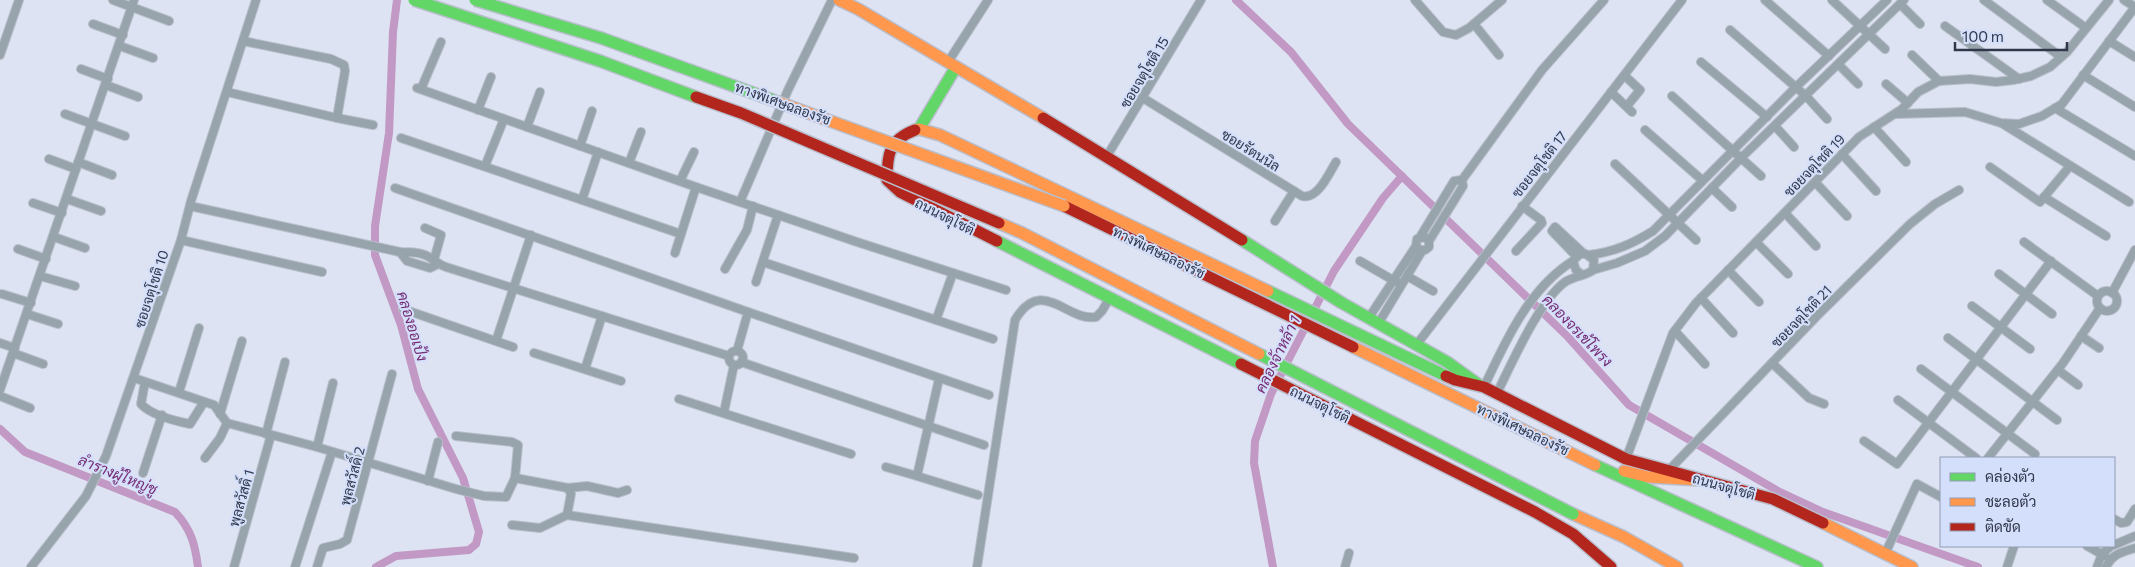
<svg xmlns="http://www.w3.org/2000/svg" width="2135" height="567" font-family="Commissioner,Sarabun,sans-serif">
<style>
.lines{fill:none;stroke-linecap:round;stroke-linejoin:round}
.canal{stroke:#c199c4;stroke-width:8}
.street-casing{stroke:#b9becc;stroke-width:10}
.fast-casing{stroke:#b9becc;stroke-width:14}
.slow-casing{stroke:#b9becc;stroke-width:14}
.jam-casing{stroke:#b9becc;stroke-width:14}
.street{stroke:#97a4ab;stroke-width:8}
.fast{stroke:#63d668;stroke-width:11}
.slow{stroke:#ff974d;stroke-width:11}
.jam{stroke:#b3261e;stroke-width:11}
.fast-bridge-casing{stroke:#b9becc;stroke-width:14;stroke-linecap:butt}
.slow-bridge-casing{stroke:#b9becc;stroke-width:14;stroke-linecap:butt}
.jam-bridge-casing{stroke:#b9becc;stroke-width:14;stroke-linecap:butt}
.fast-bridge{stroke:#63d668;stroke-width:11}
.slow-bridge{stroke:#ff974d;stroke-width:11}
.jam-bridge{stroke:#b3261e;stroke-width:11}
.labels{text-anchor:middle;dominant-baseline:central;stroke-width:4;stroke-linejoin:round;paint-order:stroke}
.street-label{font-size:14px;fill:#31384b;stroke:#d4dffb}
.water-label{font-size:15px;font-style:italic;fill:#752c72;stroke:#d4dffb}
</style>
<rect width="100%" height="100%" fill="#dde3f2"/>
<g class="lines">
<g class="canal">
<path d="M1236,0L1291,52L1348,124L1568,337L1629,405L1778,491L1823,512L1978,567"/>
<path d="M0,429L25,452L175,512C191,529 195,544 198,567"/>
<path d="M376,567L396,556L469,550L476,544L479,532L463,478L418,389L401,325L375,255V226L389,133L393,32L397,0"/>
<path d="M1273,567L1254,463L1255,441L1271,394L1334,271L1383,198L1402,176"/>
</g>
<g class="street-casing">
<g id="street">
<path d="M113,0L169,21"/>
<path d="M1415,0L1443,32L1456,35L1469,28L1502,0"/>
<path d="M1765,0L1829,56"/>
<path d="M1832,0L1885,49"/>
<path d="M1984,0L2061,57"/>
<path d="M2047,0L2086,28"/>
<path d="M1900,4L1920,24"/>
<path d="M93,24L123,35"/>
<path d="M1474,24L1499,55"/>
<path d="M1945,26L2019,79"/>
<path d="M1730,30L1806,96L1827,119"/>
<path d="M243,41L331,59L344,65L345,71L337,118"/>
<path d="M2109,41L2135,57"/>
<path d="M120,46L153,58"/>
<path d="M0,55L19,0"/>
<path d="M1912,55L1939,81"/>
<path d="M948,62L988,0"/>
<path d="M1701,62L1767,117"/>
<path d="M1839,65L1858,84"/>
<path d="M81,69L108,79"/>
<path d="M2083,75L2135,107"/>
<path d="M1625,76L1640,90L1627,106"/>
<path d="M1886,84L1908,103"/>
<path d="M106,85L138,97"/>
<path d="M417,88L696,187"/>
<path d="M421,89L441,42"/>
<path d="M227,92L337,118L373,125"/>
<path d="M1611,92L1632,112"/>
<path d="M1672,96L1761,176"/>
<path d="M1143,98L1302,196C1318,200 1329,173 1336,162"/>
<path d="M2055,108L2135,156"/>
<path d="M478,110L491,77"/>
<path d="M65,114L125,136"/>
<path d="M1896,114L1965,112L2001,123L2019,124L2042,116L2062,104L2135,7L2124,0"/>
<path d="M2003,124L2129,202"/>
<path d="M1775,126L1794,147"/>
<path d="M527,127L540,92"/>
<path d="M1874,127L1906,162"/>
<path d="M1645,130L1702,180"/>
<path d="M401,138L582,200"/>
<path d="M580,146L592,111"/>
<path d="M598,152L582,200L681,234"/>
<path d="M1842,154L1876,191"/>
<path d="M1107,156L1201,0"/>
<path d="M49,159L76,169"/>
<path d="M78,162L112,175"/>
<path d="M629,163L641,132"/>
<path d="M1615,164L1696,240"/>
<path d="M485,166L504,119"/>
<path d="M1990,167L2040,202L2070,166"/>
<path d="M680,181L694,152"/>
<path d="M1815,182L1847,216"/>
<path d="M395,188L748,312L737,351"/>
<path d="M1712,188L1732,207"/>
<path d="M2044,197L2106,236"/>
<path d="M67,199L101,211"/>
<path d="M740,202L788,90L832,0"/>
<path d="M33,203L62,213"/>
<path d="M190,206L400,252C411,252 423,252 432,259C437,262 440,265 446,267L729,356"/>
<path d="M1785,213L1816,246"/>
<path d="M1275,221L1294,191"/>
<path d="M425,228L441,235L434,260"/>
<path d="M54,237L85,248"/>
<path d="M1420,237L1454,181L1462,180"/>
<path d="M181,240L322,272"/>
<path d="M1429,241L1463,186L1462,180L1542,70L1604,0"/>
<path d="M1756,242L1788,274"/>
<path d="M2024,242L2098,296"/>
<path d="M18,249L46,259"/>
<path d="M1516,251L1542,223L1541,220L1522,206"/>
<path d="M400,252L407,261L430,268L438,264"/>
<path d="M675,253L696,187L857,242L1006,290"/>
<path d="M1589,255C1614,252 1632,244 1653,231L1796,87L1887,0"/>
<path d="M1576,256L1552,231L1555,227L1583,253"/>
<path d="M1360,261L1398,283"/>
<path d="M763,262L993,339"/>
<path d="M725,269L747,230L753,206"/>
<path d="M1593,270L1617,263L1645,251L1665,236L1741,158L1904,0"/>
<path d="M1728,270L1759,302"/>
<path d="M1999,274L2052,314"/>
<path d="M40,276L75,286"/>
<path d="M1407,276L1433,291"/>
<path d="M756,282L778,215"/>
<circle cx="2107" cy="301" r="10"/>
<path d="M2112,293L2135,250"/>
<path d="M2,294L31,303"/>
<path d="M1701,298L1733,333"/>
<path d="M1972,306L2030,349"/>
<path d="M403,309L513,347"/>
<path d="M748,312L989,395"/>
<path d="M27,314L58,324"/>
<path d="M1368,319L1416,246L1417,239L1425,237L1429,241V247L1425,250H1420L1416,246"/>
<path d="M936,320L953,273"/>
<path d="M1378,324L1422,251"/>
<path d="M1675,331L1705,364"/>
<path d="M2081,336L2099,348"/>
<path d="M1948,338L2057,420"/>
<path d="M496,341L531,235"/>
<path d="M0,343L15,348"/>
<path d="M1417,344L1682,0"/>
<circle cx="736" cy="358" r="7"/>
<path d="M13,353L43,364"/>
<path d="M534,353L621,381"/>
<path d="M741,362L984,445"/>
<path d="M1772,363L1809,398L1824,404"/>
<path d="M585,369L602,316"/>
<path d="M1921,369L2035,454"/>
<path d="M2058,370L2078,385"/>
<path d="M134,378L214,405L227,423L317,447L456,489L484,496L506,497L515,478L518,445L512,442L456,436"/>
<path d="M145,382L141,404C151,415 175,421 190,424L204,402"/>
<path d="M1484,387C1505,342 1529,288 1573,261"/>
<path d="M0,390L134,0"/>
<path d="M179,392L199,328"/>
<path d="M1497,393C1512,363 1539,301 1565,282C1574,276 1586,276 1593,270L1594,260L1586,254H1580L1573,261L1576,270L1581,274"/>
<path d="M0,396L30,408"/>
<path d="M679,399L851,454"/>
<path d="M1898,400L1976,458"/>
<path d="M724,412L734,365"/>
<path d="M220,414L242,341"/>
<path d="M266,434L285,362"/>
<path d="M1864,441L1897,464L2051,261"/>
<path d="M317,447L333,383"/>
<path d="M205,458L220,438L227,423"/>
<path d="M1988,458L2063,363L2100,308"/>
<path d="M1626,459L1673,333L1696,303L1859,137L1902,109L1918,92L1939,81L1970,79L1996,82L2013,80L2031,76L2050,67L2067,52L2109,0"/>
<path d="M886,467L917,476L939,379"/>
<path d="M1669,470L1817,316L1910,224L1935,204L1959,190"/>
<path d="M143,473L162,415"/>
<path d="M917,476L978,495"/>
<path d="M515,478L568,488L587,486L618,493L627,490"/>
<path d="M428,481L438,442"/>
<path d="M567,515L571,494L568,488"/>
<path d="M2114,519L2121,523L2127,522L2135,509"/>
<path d="M512,525L540,528L567,515L854,558"/>
<path d="M2114,545L2135,536"/>
<path d="M2087,546L2105,556"/>
<path d="M1885,554L1917,484L1941,497"/>
<path d="M31,567L86,496L106,456L181,240L191,201L256,0"/>
<path d="M234,567L271,435"/>
<path d="M295,567L332,452"/>
<path d="M317,567L323,548L340,544L347,540L392,374"/>
<path d="M977,567L1015,320C1042,275 1067,322 1096,317L1102,311L1109,299"/>
<path d="M1345,567L1349,553"/>
<path d="M2007,567L2014,546"/>
<path d="M2097,567L2102,554L2111,546"/>
<path d="M2106,567C2112,554 2122,552 2135,548"/>
</g>
</g>
<g class="fast-casing">
<g id="fast">
<path d="M919,129L956,67"/>
<path d="M1242,240L1342,303L1447,362L1479,385"/>
<path d="M997,241L1241,364"/>
<path d="M1268,291L1446,376"/>
<path d="M1595,465L1817,567"/>
</g>
</g>
<g class="slow-casing">
<g id="slow">
<path d="M839,0L858,9L1043,118"/>
<path d="M915,130L919,129L940,135L1268,291"/>
<path d="M1353,347L1595,465"/>
<path d="M1624,471L1648,477L1701,480"/>
<path d="M1573,514L1624,537L1677,567"/>
<path d="M1823,523L1912,567"/>
</g>
</g>
<g class="jam-casing">
<g id="jam">
<path d="M1043,118L1242,240"/>
<path d="M915,130C889,140 887,154 887,180L900,192L997,241"/>
<path d="M1064,206L1353,347"/>
<path d="M1241,364L1535,512L1573,534L1611,567"/>
<path d="M1446,376L1455,380L1484,387L1626,459L1773,499L1823,523"/>
</g>
</g>
<use href="#street" class="street"/>
<use href="#fast" class="fast"/>
<use href="#slow" class="slow"/>
<use href="#jam" class="jam"/>
<g class="fast-bridge-casing">
<g id="fast-bridge">
<path d="M414,0L600,61L696,97"/>
<path d="M475,0L601,38L778,102"/>
<path d="M1259,354L1573,514"/>
</g>
</g>
<g class="slow-bridge-casing">
<g id="slow-bridge">
<path d="M778,102L1064,206"/>
<path d="M999,223L1022,233L1259,354"/>
</g>
</g>
<g class="jam-bridge-casing">
<path id="jam-bridge" d="M696,97L741,113L999,223"/>
</g>
<use href="#fast-bridge" class="fast-bridge"/>
<use href="#slow-bridge" class="slow-bridge"/>
<use href="#jam-bridge" class="jam-bridge"/>
</g>
<g class="labels">
<g class="street-label">
<text transform="translate(1144 72) rotate(-59)">ซอยจตุโชติ 15</text>
<text transform="translate(783 103) rotate(20)">ทางพิเศษฉลองรัช</text>
<text transform="translate(1251 150) rotate(32)">ซอยรัตนนิล</text>
<text transform="translate(1539 164) rotate(-52)">ซอยจตุโชติ 17</text>
<text transform="translate(1814 165) rotate(-46)">ซอยจตุโชติ 19</text>
<text transform="translate(945 216) rotate(27)">ถนนจตุโชติ</text>
<text transform="translate(1159 252) rotate(26)">ทางพิเศษฉลองรัช</text>
<text transform="translate(151 289) rotate(-72)">ซอยจตุโชติ 10</text>
<text transform="translate(1801 316) rotate(-46)">ซอยจตุโชติ 21</text>
<text transform="translate(1320 404) rotate(27)">ถนนจตุโชติ</text>
<text transform="translate(1523 429) rotate(26)">ทางพิเศษฉลองรัช</text>
<text transform="translate(352 476) rotate(-75)">พูลสวัสดิ์ 2</text>
<text transform="translate(1724 486) rotate(16)">ถนนจตุโชติ</text>
<text transform="translate(241 498) rotate(-74)">พูลสวัสดิ์ 1</text>
</g>
<g class="water-label">
<text transform="translate(413 326) rotate(73)">คลองออเป้ง</text>
<text transform="translate(1578 330) rotate(46)">คลองจรเข้โพรง</text>
<text transform="translate(1277 354) rotate(-64)">คลองจ้าหล้า 1</text>
<text transform="translate(118 474) rotate(22)">ลำรางผู้ใหญ่ชู</text>
</g>
</g>
<rect x="1940" y="457" width="175" height="90" fill="#d4dffb" stroke="#939cb5"/>
<rect x="1950" y="473" width="25" height="8" fill="#63d668" stroke="#939cb5"/>
<text x="1985" y="482" font-size="15" fill="#31384b">คล่องตัว</text>
<rect x="1950" y="498" width="25" height="8" fill="#ff974d" stroke="#939cb5"/>
<text x="1985" y="507" font-size="15" fill="#31384b">ชะลอตัว</text>
<rect x="1950" y="523" width="25" height="8" fill="#b3261e" stroke="#939cb5"/>
<text x="1985" y="532" font-size="15" fill="#31384b">ติดขัด</text>
<path d="M1955 42v8h112v-8" fill="none" stroke="#31384b" stroke-width="2.5"/>
<text x="1962" y="42" font-size="15" fill="#31384b" stroke="#d4dffb" stroke-width="4" paint-order="stroke">100 m</text>
</svg>
